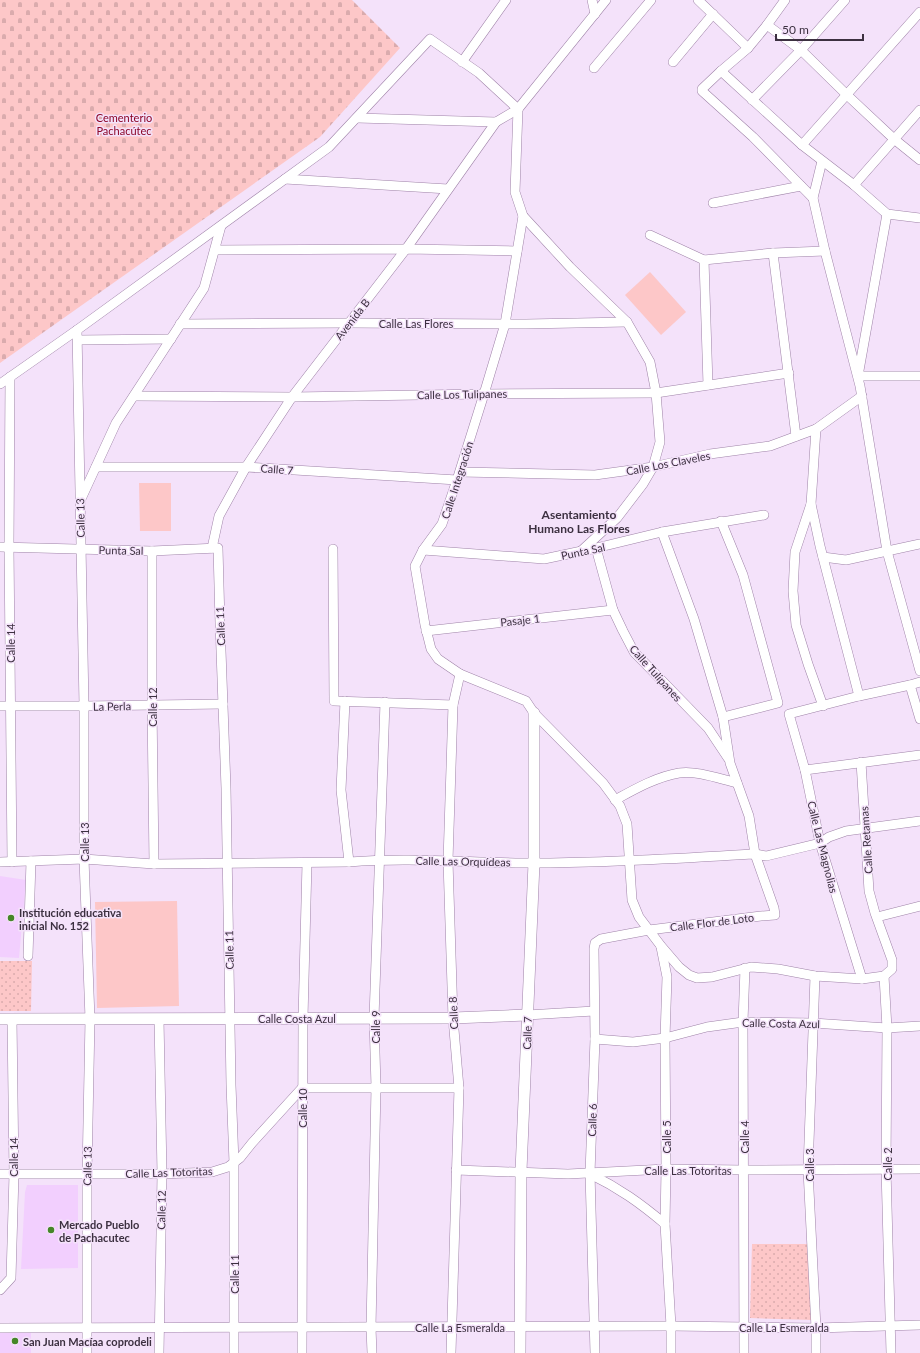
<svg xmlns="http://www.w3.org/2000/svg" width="920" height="1353" font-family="Lato,sans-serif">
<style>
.built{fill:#f2cffe}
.green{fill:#fdc7c8}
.cemetery{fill:url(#cemetery-stones)}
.park{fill:url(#park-dots)}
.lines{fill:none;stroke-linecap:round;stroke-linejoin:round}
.minor-casing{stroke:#9f83a8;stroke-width:10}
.tertiary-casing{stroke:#9f83a8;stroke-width:12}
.minor{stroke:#fff;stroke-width:9}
.tertiary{stroke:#fff;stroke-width:11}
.poi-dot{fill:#458628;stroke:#f4e2fa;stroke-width:1.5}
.labels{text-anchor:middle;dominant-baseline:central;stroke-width:3;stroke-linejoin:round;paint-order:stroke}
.park-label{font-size:11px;fill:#8b0527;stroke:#f4e2fa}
.street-label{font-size:11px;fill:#3c3040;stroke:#f4e2fa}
.poi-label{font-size:11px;font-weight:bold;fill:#3c3040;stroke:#f4e2fa;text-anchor:start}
.neighbourhood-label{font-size:12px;font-weight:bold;fill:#3c3040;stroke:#f4e2fa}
</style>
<defs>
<pattern id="cemetery-stones" width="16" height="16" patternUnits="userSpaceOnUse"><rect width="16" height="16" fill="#fdc7c8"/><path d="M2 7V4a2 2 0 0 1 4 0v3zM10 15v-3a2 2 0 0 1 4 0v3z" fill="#daabad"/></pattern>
<pattern id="park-dots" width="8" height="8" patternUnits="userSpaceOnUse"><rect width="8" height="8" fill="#fdc7c8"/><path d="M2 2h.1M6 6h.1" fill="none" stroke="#daabad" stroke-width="1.8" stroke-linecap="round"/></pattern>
</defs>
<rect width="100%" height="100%" fill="#f4e2fa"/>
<g class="built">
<path d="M0,876L26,880L19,958L0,957Z"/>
<path d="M27,1185H78V1268L21,1269L25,1192Z"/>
<path d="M31,1331V1353H0V1332Z"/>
</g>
<g class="green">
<path d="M650,272L686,312L661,335L625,295Z"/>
<path d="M139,483H171V531H140Z"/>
<path d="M177,901L179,1006L97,1008L95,902Z"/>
</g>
<path class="cemetery" d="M0,0H352L400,48L320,137L0,363Z"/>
<g class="park">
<path d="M0,961H32L31,1011H0Z"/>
<path d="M752,1244H811L812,1320L750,1318Z"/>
</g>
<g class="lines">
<g class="minor-casing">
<g id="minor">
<path d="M592,0L595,14"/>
<path d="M698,0L748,48"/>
<path d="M785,0L767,25L748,48L721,71L802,145L854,185L887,214L920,218"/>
<path d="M767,25L801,50L847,95L894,139L920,160"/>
<path d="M462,62L506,0"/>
<path d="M673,62L713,14"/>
<path d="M594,68L651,0"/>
<path d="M721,71L702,89V91L753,137L813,198"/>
<path d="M752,100L801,50L845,0"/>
<path d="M518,109L515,192L523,216L570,267L627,322L650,362L656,393L660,442L653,467L643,484L617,518L580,552"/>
<path d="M357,118L496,122"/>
<path d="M802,145L920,12"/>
<path d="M822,161L813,198L825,251L860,386L887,551L920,671"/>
<path d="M285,179L448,189"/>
<path d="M854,185L920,110"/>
<path d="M713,203L801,186"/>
<path d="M887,214L858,376H920"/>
<path d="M523,216L505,324L484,394L457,480L442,524L423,550L415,566L425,625L431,649L438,659L460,674L526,701L534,713L603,783L620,806L627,824L632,900L639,917L661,946L679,967L689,975L697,978L712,977L751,967L778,969L815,976L862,979L884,976L892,969V960L875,913L869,891L861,762"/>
<path d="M650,235L704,260L773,253L825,251"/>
<path d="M215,250L406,249L517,251"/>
<path d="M773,253L796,436"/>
<path d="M704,260L708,385"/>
<path d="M180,324L348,323L526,324L627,322"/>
<path d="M77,330L84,706V859L90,1019L87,1174V1353"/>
<path d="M78,340L171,339"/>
<path d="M10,377L9,547L12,862"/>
<path d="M0,384L77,330L329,147L430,39L479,73L518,109"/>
<path d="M134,396L292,397L484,394L656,393L789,373"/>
<path d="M816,429L811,504L820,546L859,696"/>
<path d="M96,467H246L457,480"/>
<path d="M460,472L595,475L653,467L710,454L770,446L816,429L862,396"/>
<path d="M81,499L116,423L204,288L221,226"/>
<path d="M811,504L795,552L793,591L796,625L808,664L823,706"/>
<path d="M721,521L743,575L778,703L723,717"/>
<path d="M0,547L152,551L218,548L220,623L226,788L231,1085L234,1163V1353"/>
<path d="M212,548L219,516L246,467L292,397L406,249L496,122L518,109L606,0"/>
<path d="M596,548L613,610L623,631L634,652L708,728L728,758"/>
<path d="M333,549L334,701L453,705"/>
<path d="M423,550L544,559L596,548L662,532L764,515"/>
<path d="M152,551V705L154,864"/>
<path d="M823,557L846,560L920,544"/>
<path d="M426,631L613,610"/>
<path d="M910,685L920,719"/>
<path d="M345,701L341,790L349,862"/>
<path d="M0,706H84L223,704"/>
<path d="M805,770L920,755"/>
<path d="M615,800C635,789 656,777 679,773C695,770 720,779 737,783"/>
<path d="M0,862L84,859L154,864L349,862C411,857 472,863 534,863C608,863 682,858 755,854L766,856L820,843L829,837L846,831L920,821"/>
<path d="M877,917L920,906"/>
<path d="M661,947L667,977L665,1038L666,1169L665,1224L671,1326V1353"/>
<path d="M28,956L31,861"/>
<path d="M815,976L808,1170L816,1328V1353"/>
<path d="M884,976L887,1028L886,1169L891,1353"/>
<path d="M862,979L820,843L805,770L789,714L859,696L910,685L920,682"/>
<path d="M527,1015L594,1011"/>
<path d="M595,1039L633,1042L665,1038L707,1027L743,1022L813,1023L887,1028L920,1026"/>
<path d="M456,1170L568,1174L666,1169L744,1170L920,1169"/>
<path d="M0,1174H162L212,1172L228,1167L240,1158L252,1143L302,1088H459"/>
<path d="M590,1174C619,1188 640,1203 665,1224"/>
<path d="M0,1290L11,1278L14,1174L12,1019"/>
<path d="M0,1328L671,1326L816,1328L920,1325"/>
<path d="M159,1353L162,1174L159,1019"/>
<path d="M302,1353L303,1018L307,863"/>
<path d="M372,1353L371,1328L376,1087L374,1018L385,702"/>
<path d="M451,1353L459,1088L453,1018L448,861L453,705L460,674"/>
<path d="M595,1353L590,1173L595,1039L594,949L595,943L601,939L649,930L761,916L775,915L774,908L755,854L749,816L730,763L723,717L694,619L662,532"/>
<path d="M744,1353L743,1022L745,968"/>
</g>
</g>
<g class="tertiary-casing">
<g id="tertiary">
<path d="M0,1019L453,1018L527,1015"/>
<path d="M520,1353L521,1171L534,863V713"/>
</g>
</g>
<use href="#minor" class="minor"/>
<use href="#tertiary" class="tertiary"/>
</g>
<g class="poi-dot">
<circle cx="11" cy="918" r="4"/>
<circle cx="51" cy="1230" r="4"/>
<circle cx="15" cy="1341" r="4"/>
</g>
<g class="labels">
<g class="park-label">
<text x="124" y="117">Cementerio<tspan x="124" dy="13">Pachacútec</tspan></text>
</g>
<g class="street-label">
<text transform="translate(352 319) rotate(-52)">Avenida B</text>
<text x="416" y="323">Calle Las Flores</text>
<text transform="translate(462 394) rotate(-1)">Calle Los Tulipanes</text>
<text transform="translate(668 463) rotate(-11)">Calle Los Claveles</text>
<text transform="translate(277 469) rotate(4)">Calle 7</text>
<text transform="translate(457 480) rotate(-72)">Calle Integración</text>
<text transform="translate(80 518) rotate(-91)">Calle 13</text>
<text transform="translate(121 550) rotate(1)">Punta Sal</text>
<text transform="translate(583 551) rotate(-12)">Punta Sal</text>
<text transform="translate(520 620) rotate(-6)">Pasaje 1</text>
<text transform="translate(220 626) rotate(-92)">Calle 11</text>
<text transform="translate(10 643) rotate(-90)">Calle 14</text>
<text transform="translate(656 673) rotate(48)">Calle Tulipanes</text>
<text transform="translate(112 706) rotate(-1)">La Perla</text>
<text transform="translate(152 707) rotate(-90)">Calle 12</text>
<text transform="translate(866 840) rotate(-94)">Calle Retamas</text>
<text transform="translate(84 842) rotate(-90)">Calle 13</text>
<text transform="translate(823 847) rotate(76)">Calle Las Magnolias</text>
<text transform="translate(463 861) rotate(1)">Calle Las Orquídeas</text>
<text transform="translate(712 922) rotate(-7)">Calle Flor de Loto</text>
<text transform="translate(229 950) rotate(-91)">Calle 11</text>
<text transform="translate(453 1013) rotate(-93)">Calle 8</text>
<text x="297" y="1018">Calle Costa Azul</text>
<text transform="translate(781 1023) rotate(1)">Calle Costa Azul</text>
<text transform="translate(375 1027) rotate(-90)">Calle 9</text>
<text transform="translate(527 1033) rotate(-88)">Calle 7</text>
<text transform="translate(302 1108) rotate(-90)">Calle 10</text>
<text transform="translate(592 1120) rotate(-88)">Calle 6</text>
<text transform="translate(666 1137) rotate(-90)">Calle 5</text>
<text transform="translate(744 1137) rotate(-90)">Calle 4</text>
<text transform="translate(13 1157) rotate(-90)">Calle 14</text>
<text transform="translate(887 1164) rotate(-90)">Calle 2</text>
<text transform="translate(809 1165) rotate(-90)">Calle 3</text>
<text transform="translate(87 1166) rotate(-89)">Calle 13</text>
<text x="688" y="1170">Calle Las Totoritas</text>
<text transform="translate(169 1172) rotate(-2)">Calle Las Totoritas</text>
<text transform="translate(161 1210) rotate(-89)">Calle 12</text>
<text transform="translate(234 1274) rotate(-90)">Calle 11</text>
<text x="460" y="1327">Calle La Esmeralda</text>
<text x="784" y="1327">Calle La Esmeralda</text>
</g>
<g class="poi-label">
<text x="19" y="912">Institución educativa<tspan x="19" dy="13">inicial No. 152</tspan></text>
<text x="59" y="1224">Mercado Pueblo<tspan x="59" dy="13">de Pachacutec</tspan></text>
<text x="23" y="1341">San Juan Macíaa coprodeli</text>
</g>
<g class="neighbourhood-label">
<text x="579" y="514">Asentamiento<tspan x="579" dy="14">Humano Las Flores</tspan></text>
</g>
</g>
<path d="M776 34v6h87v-6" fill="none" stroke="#3c3040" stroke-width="2"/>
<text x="782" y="34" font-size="12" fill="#3c3040" stroke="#f4e2fa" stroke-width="3" paint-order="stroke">50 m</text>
</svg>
